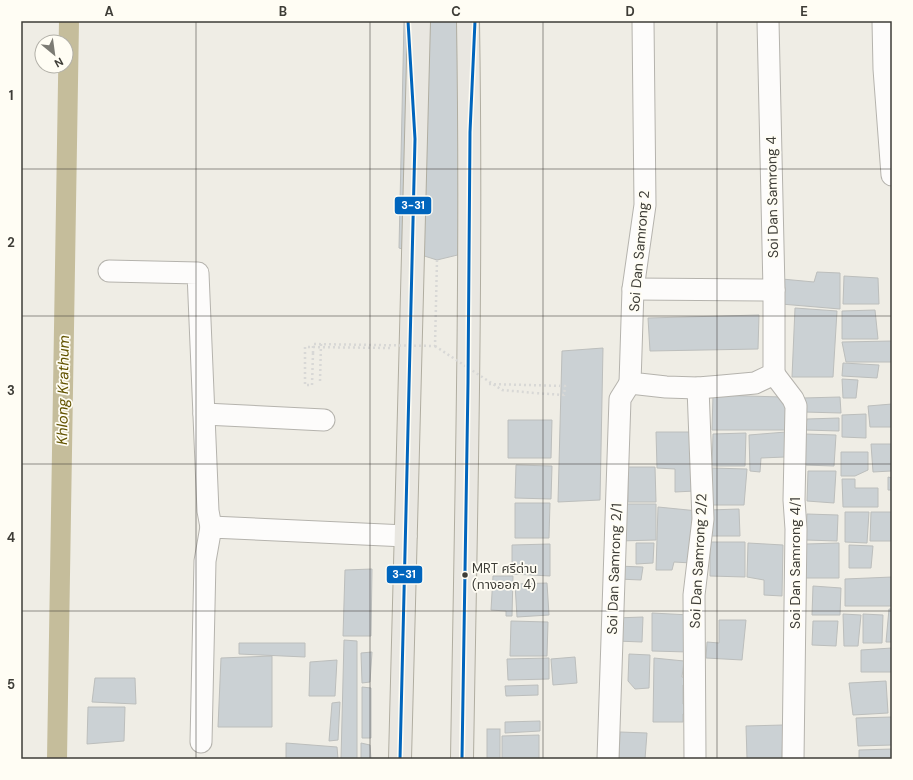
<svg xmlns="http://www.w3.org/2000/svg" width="913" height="780" font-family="'DM Sans','Noto Sans Thai',sans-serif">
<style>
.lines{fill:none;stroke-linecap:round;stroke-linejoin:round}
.canal{stroke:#c5bd9b;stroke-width:20}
.building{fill:#cbd1d4;stroke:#bcbebc}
.minor-casing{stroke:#b5b3ad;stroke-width:23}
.primary-casing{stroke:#b0ada0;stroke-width:24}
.path{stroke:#d8d8d6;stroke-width:2.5;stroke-dasharray:2 3;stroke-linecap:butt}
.minor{stroke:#fdfcfb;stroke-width:21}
.primary{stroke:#e9e7e1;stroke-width:22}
.path-bridge{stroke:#d8d8d6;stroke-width:2.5;stroke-dasharray:2 3;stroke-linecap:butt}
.bus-1-casing{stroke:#fffdf4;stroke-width:6}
.bus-1{stroke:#0065bd;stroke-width:3}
.grid{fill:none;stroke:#3e3d37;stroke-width:1;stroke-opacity:0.55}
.bus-dot{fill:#3e3d37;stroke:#fffdf4;stroke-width:1.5}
.labels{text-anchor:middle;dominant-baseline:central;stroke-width:3.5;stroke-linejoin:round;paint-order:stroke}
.bus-label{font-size:13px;fill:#3e3d37;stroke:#fffdf4;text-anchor:start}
.street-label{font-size:14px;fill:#3e3d37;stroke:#fffdf4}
.water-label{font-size:15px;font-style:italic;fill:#625300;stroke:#fffdf4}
.line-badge{stroke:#fffdf4;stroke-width:1.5}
.badge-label{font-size:11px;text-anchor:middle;font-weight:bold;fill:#fff}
.neatline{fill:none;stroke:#3e3d37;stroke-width:1.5}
.grid-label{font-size:13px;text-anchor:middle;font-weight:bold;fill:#3e3d37}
</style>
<rect width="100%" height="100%" fill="#efede5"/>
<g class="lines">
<path class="canal" d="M57,759L69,21"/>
</g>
<g class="building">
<path d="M404,21H479L474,251L437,260L399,248Z"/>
<path d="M817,272L840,273V309L781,304L782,279L814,282Z"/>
<path d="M844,276L878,278L879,304H843Z"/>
<path d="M795,308L837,311L833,377H792Z"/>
<path d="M875,310L878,339H842V311Z"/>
<path d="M759,315L758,349L650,351L648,318Z"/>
<path d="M892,341V362H846L842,342Z"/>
<path d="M603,348L600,500L558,502L562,351Z"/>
<path d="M843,363L879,365L877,378L842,376Z"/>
<path d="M842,379L858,380L856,398H843Z"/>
<path d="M713,395L782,397L786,402L785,430H712Z"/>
<path d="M840,397L841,413L804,412L803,398Z"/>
<path d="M892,404V427H870L868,406Z"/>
<path d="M866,414V438L842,437V415Z"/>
<path d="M839,418V431L805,430L807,419Z"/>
<path d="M508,420H552L551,458H508Z"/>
<path d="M656,432H696L695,491L675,492V469L657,468Z"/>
<path d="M786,432L785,457L761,458L760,472L750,471L749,435Z"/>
<path d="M746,433L745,466H712L713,434Z"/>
<path d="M805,434L836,435L834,466L804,465Z"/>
<path d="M871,444H892L891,471L873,472Z"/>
<path d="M841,452H868V470L855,476H841Z"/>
<path d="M516,465L552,466L551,499L515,498Z"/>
<path d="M628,467H655L656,502H628Z"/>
<path d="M712,468L747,469L744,505H711Z"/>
<path d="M808,471H836L834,503L807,501Z"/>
<path d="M888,477L892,478V490H888Z"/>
<path d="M842,479H855V488H878V507H843Z"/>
<path d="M515,503H550L549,538H515Z"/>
<path d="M619,504H656V540L618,541Z"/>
<path d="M658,507L698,511L692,563L674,562L672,570H656Z"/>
<path d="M739,509L740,536H709V510Z"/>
<path d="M845,512H869L867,543L845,542Z"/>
<path d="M871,512H892V541H870Z"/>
<path d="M807,514L838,515L837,541L806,540Z"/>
<path d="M710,542H745V577L710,576Z"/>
<path d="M636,543H654L653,563L636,564Z"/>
<path d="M748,543L783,545L782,596L764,595V580L747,577Z"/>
<path d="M839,543V578H805L806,544Z"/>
<path d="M550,544V576L512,574V545Z"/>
<path d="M849,545L873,546L871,568H849Z"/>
<path d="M617,566L643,567L641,580L618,579Z"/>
<path d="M372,569L371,636H343L345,570Z"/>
<path d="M493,576H513L512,616H506V611L491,610Z"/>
<path d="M892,577V606H845V579Z"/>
<path d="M547,583L549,615L517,617L515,584Z"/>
<path d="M813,586L841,588L840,615H812Z"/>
<path d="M889,609H892V642H886Z"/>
<path d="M652,613L690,615L688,652L652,651Z"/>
<path d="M843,614L861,615L858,646H844Z"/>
<path d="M863,614L883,615L882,643H863Z"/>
<path d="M643,617L642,642L616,641L615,618Z"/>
<path d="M719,620H746L742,660L706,658L707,642L719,643Z"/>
<path d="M511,621L548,622L547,656H510Z"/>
<path d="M813,621H838L836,646L812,645Z"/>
<path d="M344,640L357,641V759H341Z"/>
<path d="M239,643H305V657L239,654Z"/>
<path d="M892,648V672H861V650Z"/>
<path d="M372,652L370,682L362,683L361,653Z"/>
<path d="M629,654L650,655L649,688L635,689L628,681Z"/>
<path d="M272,656V727H218L221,658Z"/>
<path d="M575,657L577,683L553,685L551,659Z"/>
<path d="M549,658V679L508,680L507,659Z"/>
<path d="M654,658L684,661L682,677L689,678L688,684L683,685V704H688V714H683V722H653Z"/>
<path d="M337,660L335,696H309L310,662Z"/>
<path d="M95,678H135L136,704L92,702Z"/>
<path d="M886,681L888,713L853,715L849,683Z"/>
<path d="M538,685V695L506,696L505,686Z"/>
<path d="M362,687L371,688V738H362Z"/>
<path d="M340,702L338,740L329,741L332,703Z"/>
<path d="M88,707H125L124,741L87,744Z"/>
<path d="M892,717V745L858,746L856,718Z"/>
<path d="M540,721V731L505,733V722Z"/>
<path d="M783,725L782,759H747L746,726Z"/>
<rect x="487" y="729" width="13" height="30"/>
<path d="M620,732L647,733L645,759H619Z"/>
<path d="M539,735V759H502V736Z"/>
<path d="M286,743L337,747L338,759H286Z"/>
<path d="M361,743L370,745L371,759H361Z"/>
<path d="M892,749V759H859V750Z"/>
</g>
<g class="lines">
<g class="minor-casing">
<g id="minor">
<path d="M643,21L645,205L633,289L630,383L666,387L698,388L722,386L755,383L774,374"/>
<path d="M768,21L774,290V374"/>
<path d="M883,21L884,69L892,175"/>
<path d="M109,271L198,273L208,511L211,527"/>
<path d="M633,289L774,290"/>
<path d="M774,374L793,399L796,406L794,500L796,529L793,759"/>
<path d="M204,414L324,420"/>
<path d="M201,742L205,561L211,527L406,536"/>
<path d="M608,759L620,399L630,383"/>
<path d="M695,759L694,595L703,519L698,388"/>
</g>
</g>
<g class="primary-casing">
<g id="primary">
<path d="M400,759L419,21"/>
<path d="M462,759C466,513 472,267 468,21"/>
</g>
</g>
<g class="path">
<path d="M313,353L312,385H305V347L390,348"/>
<path d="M489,384L565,386L564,395L535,393"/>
</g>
<use href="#minor" class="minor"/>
<use href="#primary" class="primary"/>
<g class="path-bridge">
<path d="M435,346L502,390L535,393"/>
<path d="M313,353V344L435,346L437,260"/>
<path d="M320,381L321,344"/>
</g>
<g class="bus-1-casing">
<g id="bus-1">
<path d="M400,759L415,139L408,21"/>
<path d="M462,759L468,383L470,132L475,21"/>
</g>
</g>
<use href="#bus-1" class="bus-1"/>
</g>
<path class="grid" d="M196,21V759M370,21V759M543,21V759M717,21V759M21,169H892M21,316H892M21,464H892M21,611H892"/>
<circle class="bus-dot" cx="465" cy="575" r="3.5"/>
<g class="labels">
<g class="bus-label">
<text x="472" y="568">MRT ศรีด่าน<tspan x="472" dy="16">(ทางออก 4)</tspan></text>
</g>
<g class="street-label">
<text transform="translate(772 197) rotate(-91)">Soi Dan Samrong 4</text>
<text transform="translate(639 251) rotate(-85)">Soi Dan Samrong 2</text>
<text transform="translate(698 561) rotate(-87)">Soi Dan Samrong 2/2</text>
<text transform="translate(795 563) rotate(-90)">Soi Dan Samrong 4/1</text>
<text transform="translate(614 569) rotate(-88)">Soi Dan Samrong 2/1</text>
</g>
<g class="water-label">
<text transform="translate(63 390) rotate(-89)">Khlong Krathum</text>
</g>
</g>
<g class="line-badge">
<rect x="394" y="196" width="38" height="19" rx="4" fill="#0065bd"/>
<rect x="386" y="565" width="37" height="19" rx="4" fill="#0065bd"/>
</g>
<g class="badge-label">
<text x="413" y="209">3-31</text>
<text x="404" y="578">3-31</text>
</g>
<rect width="913" height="780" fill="none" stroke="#fffdf4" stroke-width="44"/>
<g transform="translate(54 54) rotate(151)"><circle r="19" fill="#fffdf4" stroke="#b2b0a8"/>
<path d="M0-3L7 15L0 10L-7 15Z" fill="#7c7b74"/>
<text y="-6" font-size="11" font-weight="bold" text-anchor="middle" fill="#3e3d37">N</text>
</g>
<rect x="22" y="22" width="869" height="736" class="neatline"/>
<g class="grid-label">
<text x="109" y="16">A</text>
<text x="283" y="16">B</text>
<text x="456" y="16">C</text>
<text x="630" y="16">D</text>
<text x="804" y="16">E</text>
<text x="11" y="100">1</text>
<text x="11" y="247">2</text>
<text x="11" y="395">3</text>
<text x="11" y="542">4</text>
<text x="11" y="689">5</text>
</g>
</svg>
